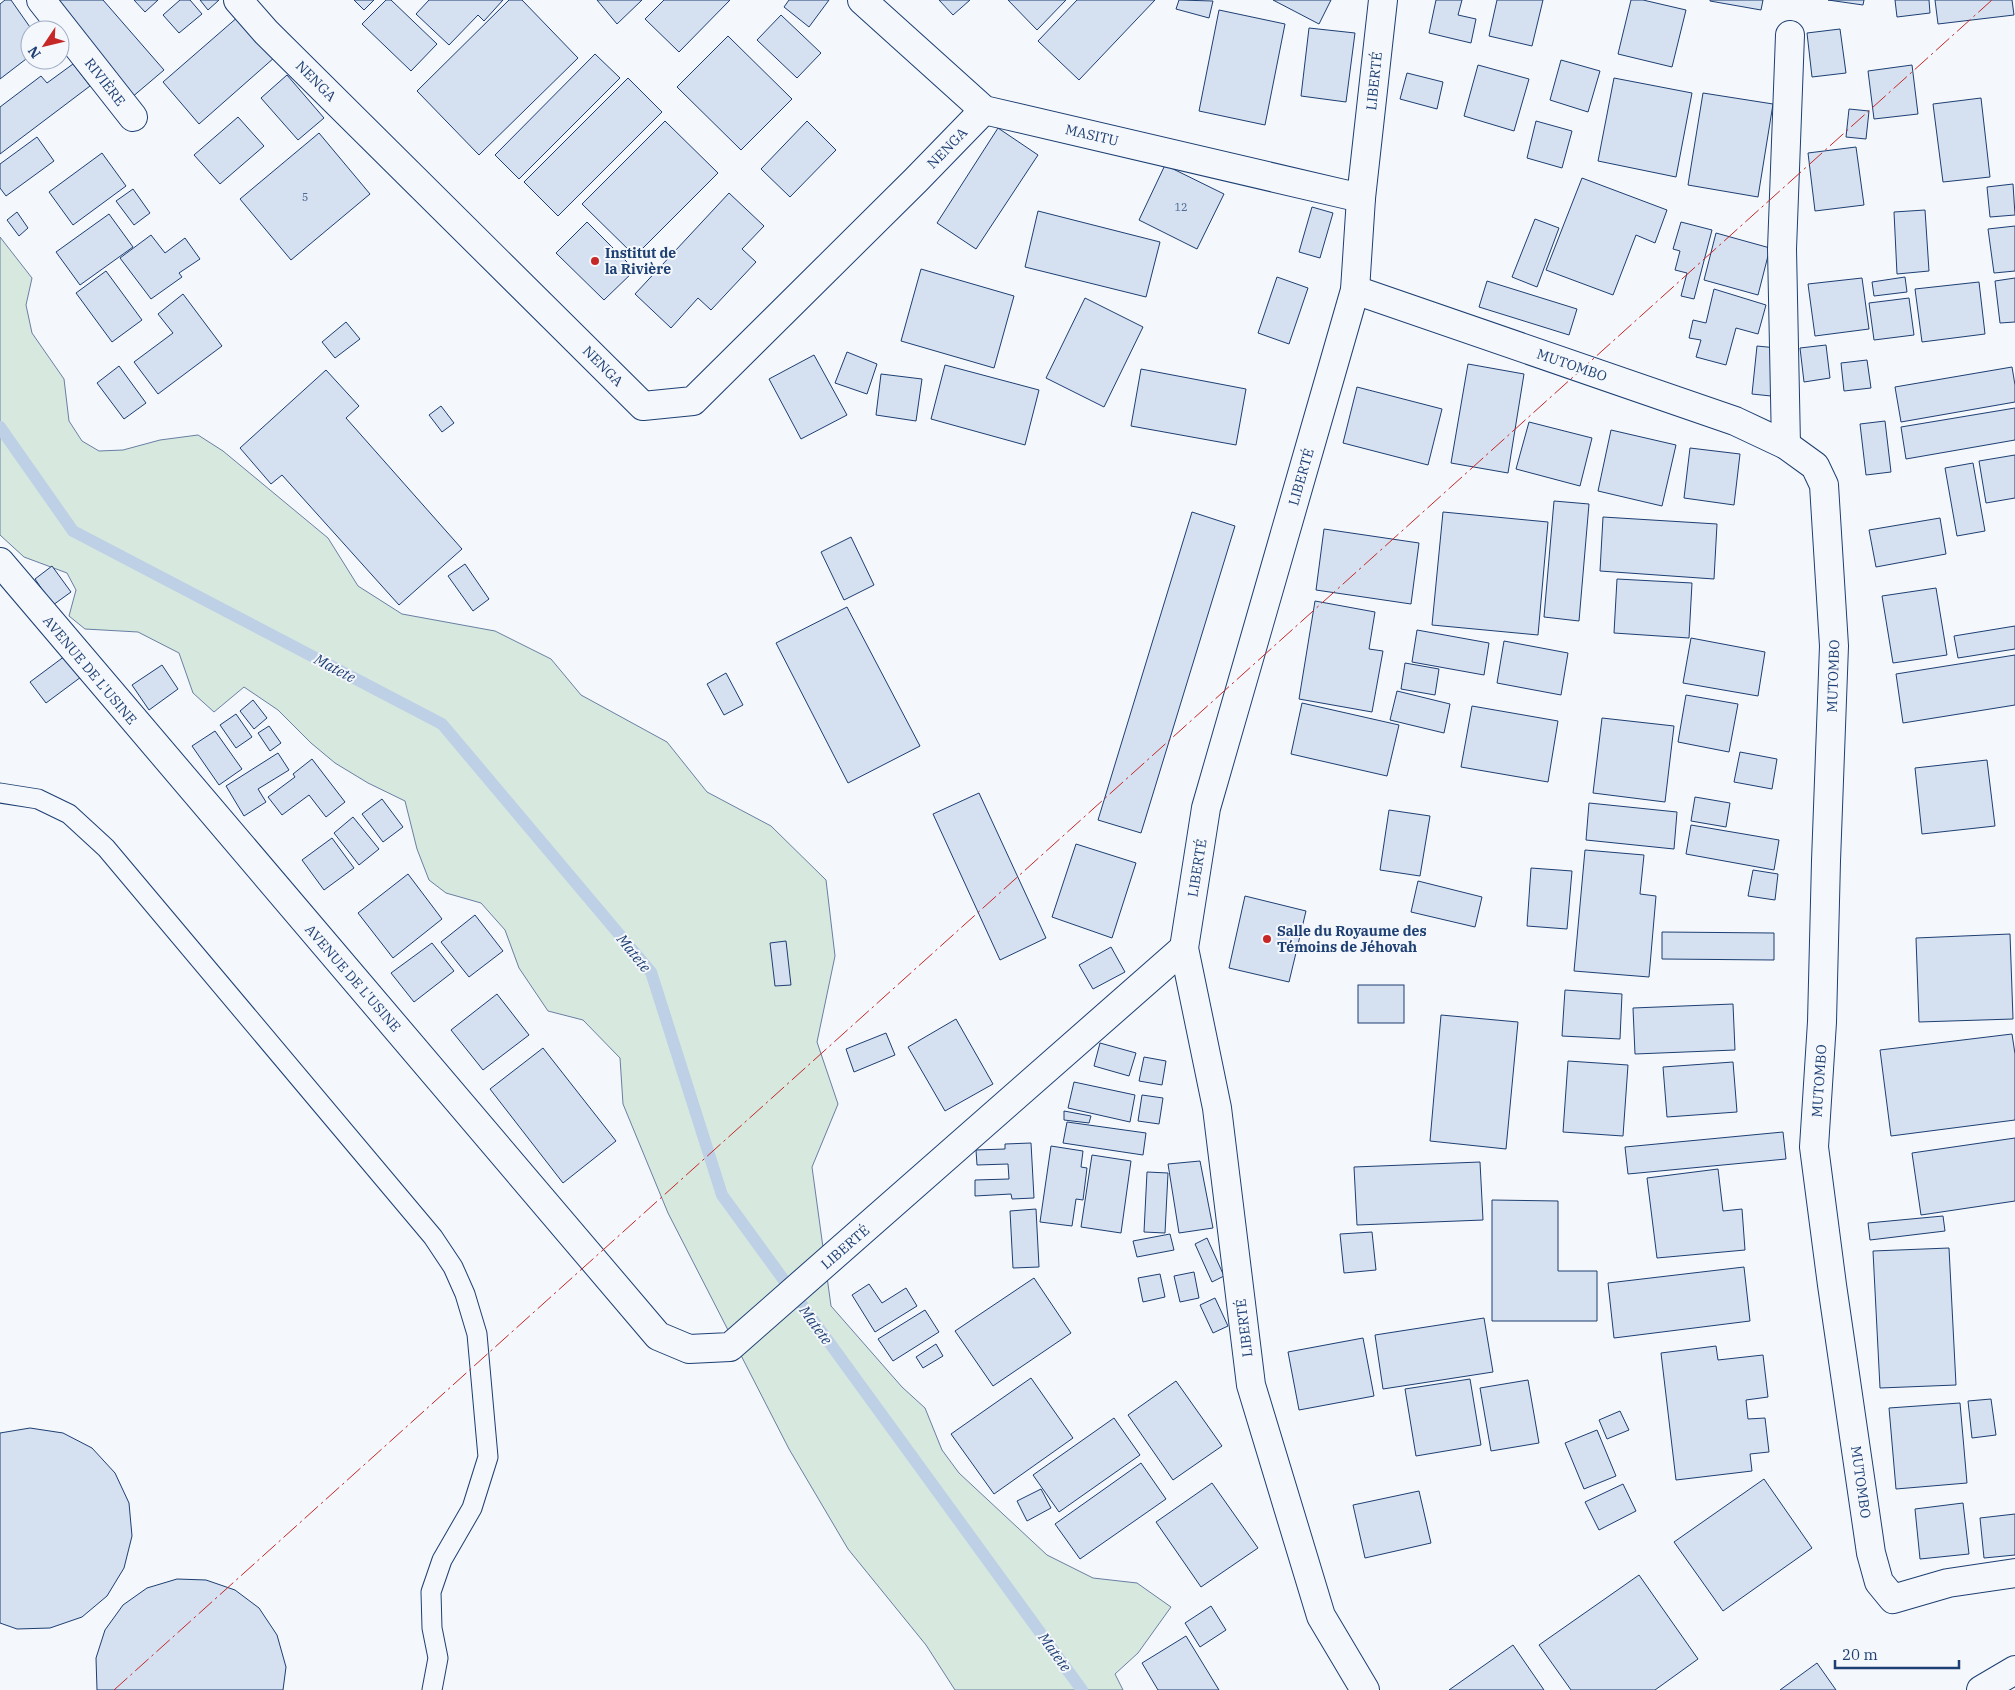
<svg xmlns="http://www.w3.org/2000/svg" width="2015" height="1690" font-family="'IBM Plex Serif',serif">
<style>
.green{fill:#d7e8df;stroke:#687fa3}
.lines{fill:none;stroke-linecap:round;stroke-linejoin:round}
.stream{stroke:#bed0e5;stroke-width:12}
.building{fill:#d5e0f0;stroke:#1d3f73}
.lane-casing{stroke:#1d3f73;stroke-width:21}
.street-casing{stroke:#1d3f73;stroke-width:30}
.secondary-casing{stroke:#1d3f73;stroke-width:30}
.lane{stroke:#f4f7fb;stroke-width:19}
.street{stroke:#f4f7fb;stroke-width:28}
.secondary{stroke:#f4f7fb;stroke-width:28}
.power{stroke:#c62828;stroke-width:1;stroke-dasharray:18 4 2.5 4;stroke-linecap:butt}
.poi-dot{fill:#c62828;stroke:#f4f7fb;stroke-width:2}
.labels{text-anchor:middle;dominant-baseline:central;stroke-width:4;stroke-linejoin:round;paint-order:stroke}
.number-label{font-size:11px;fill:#4b6792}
.street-label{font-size:14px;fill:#1d3f73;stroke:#f4f7fb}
.poi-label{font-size:14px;font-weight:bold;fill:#1d3f73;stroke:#f4f7fb;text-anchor:start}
.water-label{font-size:15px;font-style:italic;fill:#1d3f73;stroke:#f4f7fb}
</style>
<rect width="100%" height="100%" fill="#f4f7fb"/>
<path class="green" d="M0,237L32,278L26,305L32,333L64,379L69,421L82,441L99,451L123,450L160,440L198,435L223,451L328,538L358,586L402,614L495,631L551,659L581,695L667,742L707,792L771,826L826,880L835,956L817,1042L838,1104L812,1167L831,1306L902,1387L925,1408L942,1450L959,1473L1047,1555L1093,1578L1137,1583L1171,1607L1138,1653L1115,1674L1123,1690H955L926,1645L848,1549L789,1449L668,1213L623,1104L620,1058L583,1020L548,1011L519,968L505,930L481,903L446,893L429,880L417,849L405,801L368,783L335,763L311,743L278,710L244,687L214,712L193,693L179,653L138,632L85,629L69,616L76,590L67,573L24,557L0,535Z"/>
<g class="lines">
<path class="stream" d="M0,427L73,531L442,724L651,972L722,1195L1082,1690"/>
</g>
<g class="building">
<path d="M5,0H11L32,30H30V56L0,79V4Z"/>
<path d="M53,0H103L164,70L131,98Z"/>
<path d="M134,0H158L145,12Z"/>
<path d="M180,0H190L202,14L179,33L163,15Z"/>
<path d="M200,0H219L208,10Z"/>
<path d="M354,0H374L364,10Z"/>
<path d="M386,0H391L437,44L411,71L362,24Z"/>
<path d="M429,0H503L484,21L478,15L449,45L416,14Z"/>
<path d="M509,0H522L578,58L479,155L417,91Z"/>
<path d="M597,0H642L617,24Z"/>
<path d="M664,0H730L679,52L645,19Z"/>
<path d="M789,0H829L809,27L784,7Z"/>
<path d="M939,0H970L953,15Z"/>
<path d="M1008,0H1066L1037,30Z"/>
<path d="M1077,0H1155L1079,80L1038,41Z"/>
<path d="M1179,0L1213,1L1209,18L1176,9Z"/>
<path d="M1273,0H1331L1319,24Z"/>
<path d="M1436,0H1462L1458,15L1476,19L1471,43L1429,33Z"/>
<path d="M1497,0H1543L1532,46L1489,36Z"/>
<path d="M1631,0H1643L1686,10L1672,67L1618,54Z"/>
<path d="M1710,0H1763L1761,10L1710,1Z"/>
<path d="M1828,0H1864L1863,5Z"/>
<path d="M1895,0H1929L1930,13L1897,17Z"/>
<path d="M1935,0H2012L2014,15L1938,24Z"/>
<path d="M1219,10L1285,24L1265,125L1199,111Z"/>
<path d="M781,15L821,53L797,78L757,40Z"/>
<path d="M239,16L275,57L199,124L163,82Z"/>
<path d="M1309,28L1355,33L1346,102L1301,96Z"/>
<path d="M1840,29L1846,73L1812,77L1807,33Z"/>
<path d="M728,36L792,99L741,150L677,87Z"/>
<path d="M595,54L620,78L519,179L495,155Z"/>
<path d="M1561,60L1600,71L1588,112L1550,100Z"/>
<path d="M73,64L90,86L0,154V107L41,76L47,83Z"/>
<path d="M1478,65L1529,79L1514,131L1464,116Z"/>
<path d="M1912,65L1918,114L1874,119L1868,71Z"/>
<path d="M1407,73L1443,82L1437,109L1400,99Z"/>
<path d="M287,75L324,118L298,140L261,98Z"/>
<path d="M628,78L662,112L558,216L524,182Z"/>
<path d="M1614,78L1692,93L1676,177L1598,161Z"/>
<path d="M1703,93L1773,104L1758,197L1688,185Z"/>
<path d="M1981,98L1990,177L1943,182L1933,104Z"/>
<path d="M1849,109L1869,111L1866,139L1846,137Z"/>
<path d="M238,117L264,146L220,184L194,155Z"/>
<path d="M665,121L718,173L635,256L582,204Z"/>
<path d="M807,121L836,150L790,197L761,169Z"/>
<path d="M1536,121L1572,131L1562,168L1527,158Z"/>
<path d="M998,128L1038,155L976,249L937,223Z"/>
<path d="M319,133L370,194L291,260L240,199Z"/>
<path d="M37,137L54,161L6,196L0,188V164Z"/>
<path d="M1856,147L1864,205L1815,211L1808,153Z"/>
<path d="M102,153L126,186L73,225L49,192Z"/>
<path d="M1165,165L1224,194L1197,249L1139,220Z"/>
<path d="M1582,178L1667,210L1655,243L1636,235L1613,295L1546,270Z"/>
<path d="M2013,184L2015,215L1990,217L1987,187Z"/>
<path d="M133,189L150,213L134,225L116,201Z"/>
<path d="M729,193L764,226L742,249L756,262L711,310L698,298L671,328L635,294Z"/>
<path d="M1312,207L1333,213L1320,258L1299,252Z"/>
<path d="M1925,210L1929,271L1897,274L1894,212Z"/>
<path d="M1038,211L1160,242L1146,297L1025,267Z"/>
<path d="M17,212L28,228L19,236L7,220Z"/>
<path d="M109,214L133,247L80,285L56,252Z"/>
<path d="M1535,219L1559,228L1537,287L1512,277Z"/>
<path d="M587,222L635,270L604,300L556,253Z"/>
<path d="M1681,222L1712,230L1694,299L1681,296L1687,273L1675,270L1680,251L1673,249Z"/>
<path d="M2015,226V271L1994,273L1988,229Z"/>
<path d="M1716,233L1770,248L1758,295L1704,280Z"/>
<path d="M151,235L165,253L185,238L200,259L179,273L182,277L151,299L120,258Z"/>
<path d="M921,269L1014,296L994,368L901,341Z"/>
<path d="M106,271L142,320L112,342L76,293Z"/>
<path d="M1277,277L1308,288L1289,344L1258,333Z"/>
<path d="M1905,277L1907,292L1874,296L1872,282Z"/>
<path d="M1862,278L1869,329L1815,336L1808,284Z"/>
<path d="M2015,278V322L2000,323L1995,281Z"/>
<path d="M1487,281L1577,309L1569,335L1479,307Z"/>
<path d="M1979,282L1985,334L1922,342L1915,289Z"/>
<path d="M1714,289L1766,305L1758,334L1736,328L1726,365L1696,357L1701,340L1689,338L1693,320L1706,323Z"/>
<path d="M183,294L222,346L158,394L134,362L173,333L158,314Z"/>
<path d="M1085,298L1143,327L1104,407L1046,378Z"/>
<path d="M1909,298L1914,335L1874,340L1869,303Z"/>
<path d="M346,322L360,339L335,358L322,342Z"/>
<path d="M1826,345L1830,378L1804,382L1800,348Z"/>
<path d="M1757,346L1777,348L1771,396L1752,394Z"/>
<path d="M847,352L877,364L867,394L835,383Z"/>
<path d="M814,355L847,415L801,439L769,379Z"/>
<path d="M1867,360L1871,388L1844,391L1841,363Z"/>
<path d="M1468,364L1524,374L1508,473L1451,463Z"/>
<path d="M945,365L1039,390L1025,445L931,419Z"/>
<path d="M119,366L146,403L124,419L97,383Z"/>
<path d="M2012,367L2015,385V402L1901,422L1895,387Z"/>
<path d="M1141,369L1246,389L1236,445L1131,426Z"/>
<path d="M326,370L359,406L346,418L462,549L399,605L282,475L271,484L240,448Z"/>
<path d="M881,374L922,379L916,421L876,415Z"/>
<path d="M1357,387L1442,409L1428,465L1343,443Z"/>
<path d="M441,406L454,423L442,432L429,415Z"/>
<path d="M2015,408V440L1906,459L1901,427Z"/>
<path d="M1885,421L1891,472L1866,475L1860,424Z"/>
<path d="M1529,422L1592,438L1580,486L1516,469Z"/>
<path d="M1611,430L1676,445L1662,506L1598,491Z"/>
<path d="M1690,448L1740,454L1734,505L1684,498Z"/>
<path d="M2015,455V498L1986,503L1979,461Z"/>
<path d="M1973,463L1985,531L1957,536L1945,468Z"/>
<path d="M1554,501L1589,504L1579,621L1544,617Z"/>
<path d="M1192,512L1235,526L1141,833L1098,820Z"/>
<path d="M1443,512L1548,522L1538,635L1432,625Z"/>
<path d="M1603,517L1717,524L1714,579L1600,571Z"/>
<path d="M1940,518L1946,554L1876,567L1869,530Z"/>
<path d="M1324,529L1419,543L1411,604L1316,590Z"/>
<path d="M851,537L874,585L844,600L821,552Z"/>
<path d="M465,564L489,599L473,611L448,576Z"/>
<path d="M52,566L71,592L53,605L35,579Z"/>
<path d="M1617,579L1692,583L1689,638L1614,633Z"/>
<path d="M1936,588L1947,655L1893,663L1882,596Z"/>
<path d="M1315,601L1375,612L1369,649L1383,651L1372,712L1299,699Z"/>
<path d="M847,607L920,746L848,783L776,643Z"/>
<path d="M2015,626V649L1958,658L1954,636Z"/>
<path d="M1417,630L1489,643L1484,675L1412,662Z"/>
<path d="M1691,638L1765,652L1758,696L1683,683Z"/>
<path d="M1504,641L1568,653L1561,695L1497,683Z"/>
<path d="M69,653L85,674L46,703L30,682Z"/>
<path d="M2015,655V705L1903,723L1896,674Z"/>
<path d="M1405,663L1439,669L1435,695L1401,689Z"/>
<path d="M162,665L178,689L149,710L132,685Z"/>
<path d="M726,673L743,705L724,715L707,684Z"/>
<path d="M1397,691L1450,704L1444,733L1390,720Z"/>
<path d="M1686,695L1738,704L1729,752L1678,742Z"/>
<path d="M253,700L267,718L254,729L240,711Z"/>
<path d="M1302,703L1399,725L1387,776L1291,754Z"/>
<path d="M1472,706L1558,721L1548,782L1461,767Z"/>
<path d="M236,714L252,737L236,748L220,725Z"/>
<path d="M1602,718L1674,726L1665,802L1593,793Z"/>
<path d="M269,726L281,743L270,751L258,733Z"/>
<path d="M215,731L242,769L219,785L192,746Z"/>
<path d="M1740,752L1777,759L1772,789L1734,782Z"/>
<path d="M278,753L289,770L258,789L266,802L244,816L226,786Z"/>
<path d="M312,759L345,802L326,817L309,795L282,815L268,797L295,777L293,774Z"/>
<path d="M1987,760L1995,826L1922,834L1915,768Z"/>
<path d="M979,793L1046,938L1000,960L933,814Z"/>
<path d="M1695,797L1730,803L1726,827L1691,821Z"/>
<path d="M382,799L403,827L383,842L362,814Z"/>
<path d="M1589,803L1677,812L1674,849L1586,840Z"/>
<path d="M1389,810L1430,816L1420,876L1380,870Z"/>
<path d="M353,817L379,849L359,865L334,833Z"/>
<path d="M1691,825L1779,840L1774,870L1686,854Z"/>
<path d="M332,838L354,868L324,890L302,860Z"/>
<path d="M1076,844L1136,863L1112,938L1052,917Z"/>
<path d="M1585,850L1644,855L1640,894L1656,896L1649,977L1574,971Z"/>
<path d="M1531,868L1572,871L1567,929L1527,926Z"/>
<path d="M1753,870L1778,874L1775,900L1748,896Z"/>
<path d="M408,874L442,919L393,958L358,913Z"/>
<path d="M1418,881L1482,897L1475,927L1411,912Z"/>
<path d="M1245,896L1306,911L1289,982L1229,968Z"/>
<path d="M475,915L503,951L469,977L441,942Z"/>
<path d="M1662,932L1774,933V960L1662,959Z"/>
<path d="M2010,934L2013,1019L1919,1022L1916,938Z"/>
<path d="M786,941L791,985L775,986L770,943Z"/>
<path d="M432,943L454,971L414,1002L391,973Z"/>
<path d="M1111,947L1125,972L1093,989L1079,965Z"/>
<rect x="1358" y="985" width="46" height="38"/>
<path d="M1565,990L1622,994L1620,1039L1562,1036Z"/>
<path d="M497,994L529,1035L483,1070L451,1030Z"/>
<path d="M1733,1004L1735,1050L1635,1054L1633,1008Z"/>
<path d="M1441,1015L1518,1022L1506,1149L1430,1141Z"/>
<path d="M956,1019L993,1084L945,1111L908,1047Z"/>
<path d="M886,1033L895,1055L854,1072L846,1049Z"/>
<path d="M2012,1034L2015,1054V1120L1891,1136L1880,1050Z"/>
<path d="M1100,1043L1136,1053L1129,1076L1094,1066Z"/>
<path d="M543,1048L616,1141L563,1183L490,1089Z"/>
<path d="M1144,1057L1166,1061L1162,1085L1139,1081Z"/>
<path d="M1568,1061L1628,1065L1623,1136L1563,1132Z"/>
<path d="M1733,1062L1737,1112L1667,1117L1663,1067Z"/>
<path d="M1074,1082L1135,1095L1130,1122L1068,1108Z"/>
<path d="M1142,1095L1163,1098L1159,1124L1138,1121Z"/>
<path d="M1064,1111L1091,1116L1089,1123L1064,1120Z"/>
<path d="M1067,1122L1146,1133L1143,1155L1063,1143Z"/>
<path d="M1783,1132L1786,1159L1628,1174L1625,1147Z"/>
<path d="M2015,1138V1201L1921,1215L1912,1153Z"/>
<path d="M1031,1143L1034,1198L1012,1199L1011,1194L975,1196V1180L1009,1179L1008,1164L977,1165L976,1150L1005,1149V1144Z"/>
<path d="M1051,1146L1083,1151L1081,1167L1087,1168L1083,1200L1076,1199L1072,1226L1040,1222Z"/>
<path d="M1092,1155L1131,1161L1121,1233L1081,1227Z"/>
<path d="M1200,1161L1213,1228L1179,1233L1168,1164Z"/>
<path d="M1480,1162L1483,1220L1357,1225L1354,1167Z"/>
<path d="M1718,1169L1723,1211L1742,1209L1745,1250L1657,1258L1647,1178Z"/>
<path d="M1147,1172L1168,1173L1165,1233L1144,1232Z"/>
<path d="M1492,1200L1558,1201V1271H1597V1321H1492Z"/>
<path d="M1036,1209L1039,1267L1013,1268L1010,1211Z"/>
<path d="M1943,1216L1945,1231L1870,1240L1868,1223Z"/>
<path d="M1372,1232L1376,1270L1344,1273L1340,1234Z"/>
<path d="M1170,1234L1174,1250L1137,1257L1133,1241Z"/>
<path d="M1207,1238L1224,1276L1212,1282L1195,1244Z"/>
<path d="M1949,1248L1956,1385L1880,1388L1873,1251Z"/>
<path d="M1744,1267L1750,1321L1614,1338L1608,1283Z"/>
<path d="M1194,1272L1199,1298L1180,1302L1174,1276Z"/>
<path d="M1160,1274L1165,1297L1143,1302L1138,1278Z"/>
<path d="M1034,1278L1071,1333L993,1386L955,1331Z"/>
<path d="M869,1284L882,1303L906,1288L917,1306L875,1332L852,1295Z"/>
<path d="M1215,1298L1228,1326L1213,1333L1200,1305Z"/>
<path d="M925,1310L939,1332L893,1361L878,1339Z"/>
<path d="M1484,1318L1493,1372L1383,1389L1375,1335Z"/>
<path d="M1363,1338L1374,1396L1299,1410L1288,1352Z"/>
<path d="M936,1344L943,1356L923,1368L916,1357Z"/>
<path d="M1716,1346L1718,1360L1763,1355L1768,1397L1746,1400L1748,1419L1765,1418L1769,1452L1750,1454L1752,1471L1676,1480L1661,1353Z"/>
<path d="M1031,1378L1073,1438L994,1494L951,1434Z"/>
<path d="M1470,1379L1481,1445L1416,1456L1405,1389Z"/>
<path d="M1528,1380L1539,1443L1491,1451L1480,1388Z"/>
<path d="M1176,1381L1222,1446L1173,1480L1128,1415Z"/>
<path d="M1991,1399L1996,1435L1972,1438L1968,1401Z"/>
<path d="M1960,1403L1967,1483L1896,1489L1889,1408Z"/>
<path d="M1620,1411L1629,1430L1607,1439L1599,1420Z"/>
<path d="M1114,1418L1140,1455L1059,1512L1033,1475Z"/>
<path d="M30,1428L63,1433L92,1448L115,1473L129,1503L132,1536L124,1568L107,1596L82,1617L50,1628L17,1629L0,1623V1433Z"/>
<path d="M1597,1430L1616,1476L1584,1489L1565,1443Z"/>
<path d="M1141,1463L1166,1499L1080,1559L1055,1524Z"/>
<path d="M1764,1479L1812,1548L1723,1611L1674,1542Z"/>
<path d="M1212,1483L1258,1548L1201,1587L1156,1522Z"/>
<path d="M1623,1484L1636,1511L1599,1530L1585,1502Z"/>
<path d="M1041,1489L1051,1508L1027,1521L1017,1501Z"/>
<path d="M1419,1491L1431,1543L1365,1558L1353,1505Z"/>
<path d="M1963,1503L1969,1554L1920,1559L1915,1509Z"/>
<path d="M2015,1514V1555L1984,1558L1980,1518Z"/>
<path d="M1639,1575L1698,1659L1655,1690H1571L1539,1645Z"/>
<path d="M177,1579L206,1580L235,1590L259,1608L277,1635L286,1667L283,1690H97L96,1658L105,1630L123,1605L147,1588Z"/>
<path d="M1211,1606L1226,1630L1200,1647L1185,1623Z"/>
<path d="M1186,1636L1219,1690H1158L1142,1663Z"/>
<path d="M1513,1645L1544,1690H1449Z"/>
<path d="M1817,1663L1836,1690H1780Z"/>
</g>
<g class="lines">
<g class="lane-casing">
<path id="lane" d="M0,793L38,799L69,814L106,848L433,1237L453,1267L465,1294L477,1334L488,1457L472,1508L442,1560L431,1592L432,1628L438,1658L432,1690"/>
</g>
<g class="street-casing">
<g id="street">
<path d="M41,0L133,117"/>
<path d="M238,0L266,32L643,406L693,401L916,180L984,110"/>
<path d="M862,0L984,110L1361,198"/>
<path d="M1355,290L1735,421L1786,445L1815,466L1824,485L1834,646L1826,861L1822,1022L1814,1147L1832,1285L1871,1553L1879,1582L1893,1599L1948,1583L2015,1573"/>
<path d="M1786,445L1782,249L1790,35"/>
<path d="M0,562L658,1336L689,1349L730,1347L1184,948"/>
<path d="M1981,1690L2015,1670"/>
</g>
</g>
<g class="secondary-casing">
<path id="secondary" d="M1365,1690L1321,1616L1251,1385L1217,1108L1184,948L1206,808L1355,290L1361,198L1383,0"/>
</g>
<use href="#lane" class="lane"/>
<use href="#street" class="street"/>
<use href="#secondary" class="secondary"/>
<path class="power" d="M114,1690L1992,0"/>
</g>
<g class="poi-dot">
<circle cx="595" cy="261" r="5"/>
<circle cx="1267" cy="939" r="5"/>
</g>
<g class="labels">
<g class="number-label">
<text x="305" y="197">5</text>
<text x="1181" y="207">12</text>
</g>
<g class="street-label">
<text transform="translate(316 81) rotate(45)">NENGA</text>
<text transform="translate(1374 81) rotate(-84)">LIBERTÉ</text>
<text transform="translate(105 82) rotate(52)">RIVIÈRE</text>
<text transform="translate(1092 135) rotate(13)">MASITU</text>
<text transform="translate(947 148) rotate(-46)">NENGA</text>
<text transform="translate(1572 365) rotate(19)">MUTOMBO</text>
<text transform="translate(603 366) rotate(45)">NENGA</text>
<text transform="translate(1301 477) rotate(-74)">LIBERTÉ</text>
<text transform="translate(90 670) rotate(50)">AVENUE DE L'USINE</text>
<text transform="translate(1833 676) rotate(-88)">MUTOMBO</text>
<text transform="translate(1197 868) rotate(-81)">LIBERTÉ</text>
<text transform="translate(353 978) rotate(49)">AVENUE DE L'USINE</text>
<text transform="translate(1819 1081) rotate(-86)">MUTOMBO</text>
<text transform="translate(845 1247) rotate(-41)">LIBERTÉ</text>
<text transform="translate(1244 1328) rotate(-97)">LIBERTÉ</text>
<text transform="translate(1861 1482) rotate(82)">MUTOMBO</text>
</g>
<g class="poi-label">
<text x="605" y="253">Institut de<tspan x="605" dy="16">la Rivière</tspan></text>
<text x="1277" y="931">Salle du Royaume des<tspan x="1277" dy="16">Témoins de Jéhovah</tspan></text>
</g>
<g class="water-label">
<text transform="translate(335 668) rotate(28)">Matete</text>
<text transform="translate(634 953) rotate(51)">Matete</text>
<text transform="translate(816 1325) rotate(54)">Matete</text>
<text transform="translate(1055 1652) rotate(54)">Matete</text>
</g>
</g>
<g transform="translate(45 45) rotate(235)"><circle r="24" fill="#f4f7fb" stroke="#9eadc5"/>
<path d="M0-4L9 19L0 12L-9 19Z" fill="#c62828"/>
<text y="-8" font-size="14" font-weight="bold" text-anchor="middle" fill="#1d3f73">N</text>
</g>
<path d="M1835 1660v8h124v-8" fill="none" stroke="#1d3f73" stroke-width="2.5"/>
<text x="1842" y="1660" font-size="15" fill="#1d3f73" stroke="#f4f7fb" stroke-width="4" paint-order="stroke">20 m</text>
</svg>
